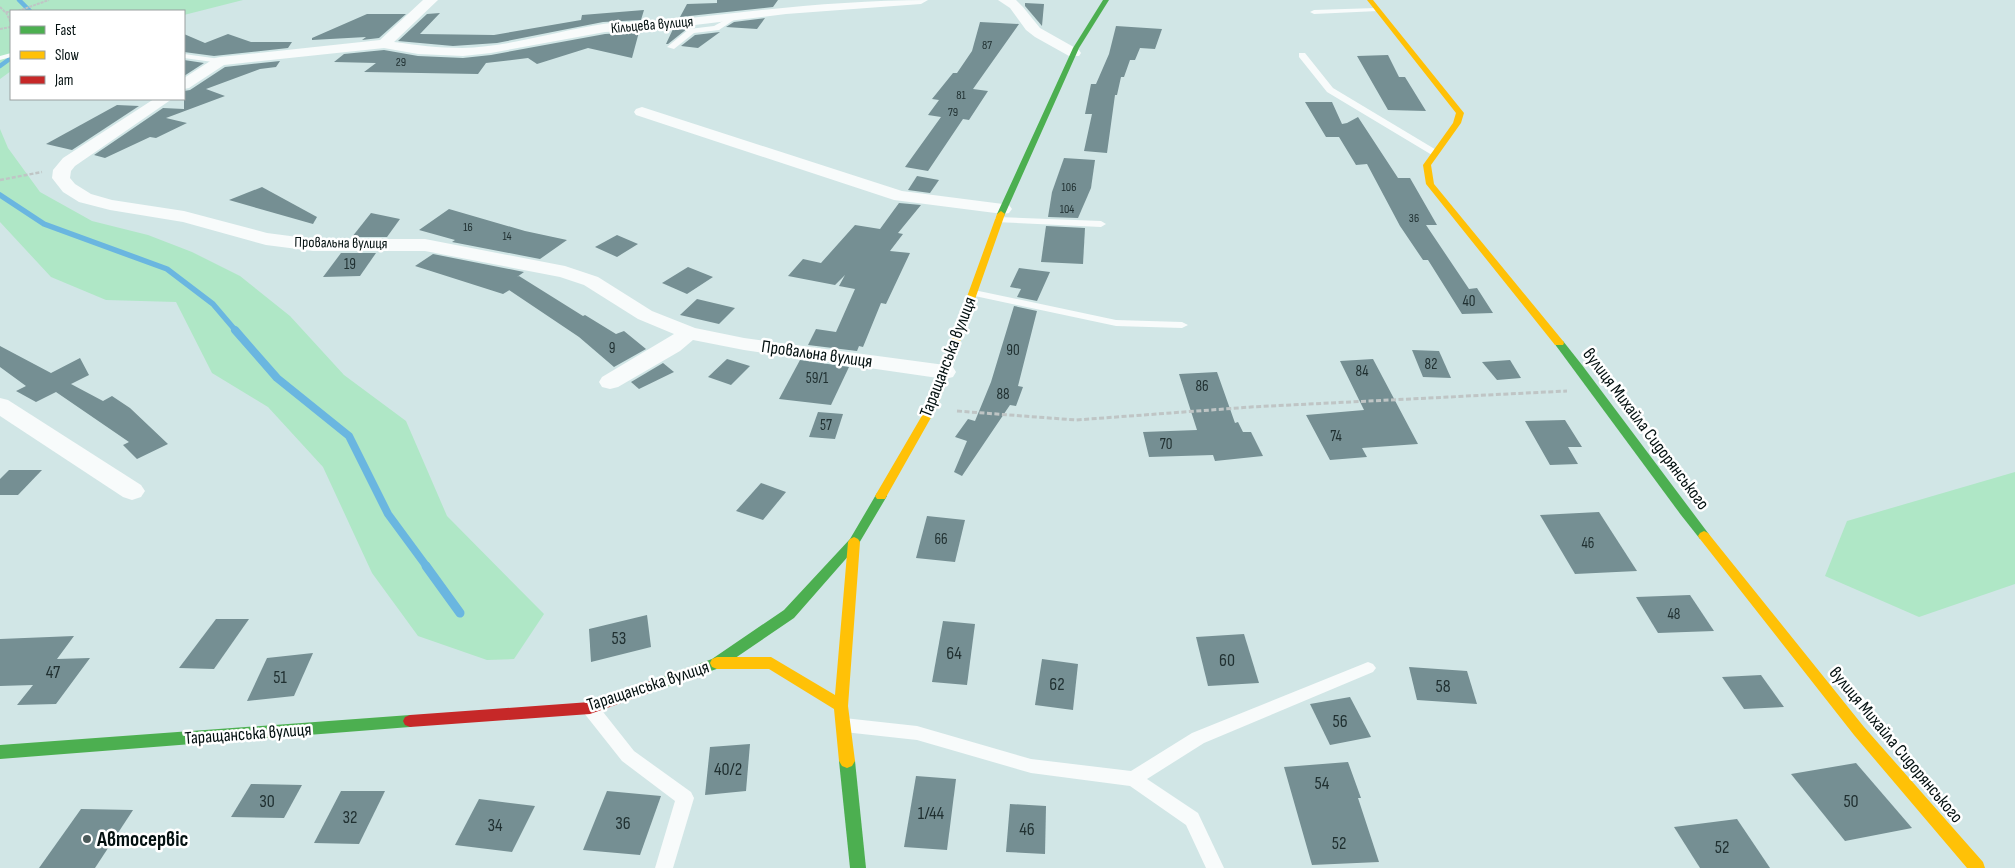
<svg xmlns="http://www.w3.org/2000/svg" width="2015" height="868" font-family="'Sofia Sans Condensed',sans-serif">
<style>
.green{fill:#afe7c6}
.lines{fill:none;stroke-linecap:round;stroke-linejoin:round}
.stream-far3{stroke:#6ab6e0;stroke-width:4.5}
.stream-far2{stroke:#6ab6e0;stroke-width:5.5}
.stream-far1{stroke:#6ab6e0;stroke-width:8}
.stream{stroke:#6ab6e0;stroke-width:9}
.building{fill:#758f93}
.path-far2{stroke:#bfc5c5;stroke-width:2;stroke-dasharray:3 1;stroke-linecap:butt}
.path-far1{stroke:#bfc5c5;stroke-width:2.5;stroke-dasharray:4 2;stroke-linecap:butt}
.path{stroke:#bfc5c5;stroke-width:3;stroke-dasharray:5 2.5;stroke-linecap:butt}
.lane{fill:#f8fbfb;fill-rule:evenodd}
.street{fill:#f8fbfb;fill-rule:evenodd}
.fast{fill:#4caf50;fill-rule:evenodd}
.slow{fill:#ffc107;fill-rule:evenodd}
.jam{fill:#c62828;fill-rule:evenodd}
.poi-dot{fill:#4b5b5b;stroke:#fff;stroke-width:2}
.labels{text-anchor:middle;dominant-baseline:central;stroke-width:5;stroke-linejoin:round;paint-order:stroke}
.far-number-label{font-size:12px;fill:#203031}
.far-street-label{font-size:15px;fill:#031010;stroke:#fff}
.number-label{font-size:15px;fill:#203031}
.street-label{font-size:18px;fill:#031010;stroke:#fff}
.near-number-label{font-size:18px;fill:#203031}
.near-poi-label{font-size:21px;font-weight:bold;fill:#031010;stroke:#fff;text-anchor:start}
</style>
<rect width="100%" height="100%" fill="#d1e6e6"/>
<g class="green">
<path d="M0,0H243L184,15V11H11V71L0,79Z"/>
<path d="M0,129L8,148L40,192L92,221L148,235L192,252L240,276L290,316L344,375L406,421L447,516L544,614L514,659L487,660L418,636L372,573L323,467L268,407L212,373L176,302L106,300L51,277L0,222Z"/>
<path d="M2015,472V584L1919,617L1825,576L1847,521Z"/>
</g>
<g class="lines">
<g class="stream-far3">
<path d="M19,0L30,11"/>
<path d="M0,66L11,58"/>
</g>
<path class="stream-far2" d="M0,195L44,224L167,269L213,304L236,331"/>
<path class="stream-far1" d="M235,330L277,378L349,436L388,514L427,567"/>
<path class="stream" d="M426,566L460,613"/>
</g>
<g class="building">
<path d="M717,0H778L773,7L680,17L687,4L717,3Z"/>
<path d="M1025,3L1044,4L1042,26L1025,6Z"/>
<path d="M644,10L641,20L603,22L497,43L453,46L398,41L427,14L440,13L420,34L494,35L581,20L582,15Z"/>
<path d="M367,14H406L379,38L362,40L366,37L312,40V38Z"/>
<path d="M765,18L757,29L726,27L734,22Z"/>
<path d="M980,22L1019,24L973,89L988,91L969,120L963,119L928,171L905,167L941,117L928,115L939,100L932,99L953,73H957L972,51Z"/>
<path d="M1116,26L1162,29L1155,49L1140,48L1135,60H1130L1124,77H1121L1117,95H1115L1107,153L1084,151L1092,114H1085L1091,84H1096L1109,54Z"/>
<path d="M688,28L668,44H666L673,29Z"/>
<path d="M639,32L632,58L588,48L537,64L528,58L486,63L478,74L364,72L376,63L334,62L344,54L384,50L418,56L463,58L491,55L605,34Z"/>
<path d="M720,32L698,48L681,46L695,35Z"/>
<path d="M184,34L205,43L228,34L251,42H292L288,48L214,56L184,52Z"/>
<path d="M1388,55L1399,77H1405L1426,111L1388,110L1357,56Z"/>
<path d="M184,60L204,63L184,76Z"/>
<path d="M280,61L276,67L260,69L206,89L225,96L166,118L187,123L156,138L150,137L105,158L94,155L163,108L184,109V91L190,90L225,67Z"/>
<path d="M1305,102H1332L1342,124L1347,123L1358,117L1398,178H1410L1437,225H1426L1469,289L1477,288L1493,313L1462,314L1428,260H1423L1400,226L1367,164L1356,165L1339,137H1326Z"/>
<path d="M117,105L139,106L72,150L46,144Z"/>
<path d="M1064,158L1095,160L1091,188L1078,218L1048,217L1052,192Z"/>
<path d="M917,176L939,180L930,193L908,190Z"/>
<path d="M262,187L317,217L313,224L229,200Z"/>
<path d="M899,203L921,205L898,233L903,234L890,251L910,253L886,304L881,303L863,347L859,346L857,351L808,345L816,329L836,332L855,289L839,286L845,275L835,285L788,276L803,259L821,263L855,225L880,229Z"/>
<path d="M449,209L525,231L567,240L540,259L452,242L455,240L419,230Z"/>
<path d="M371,213L400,219L387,237H352Z"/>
<path d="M1046,226L1085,228L1083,264L1041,262Z"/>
<path d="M617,235L638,244L617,257L595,247Z"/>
<path d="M341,253H376L360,276L323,277Z"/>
<path d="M433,254L524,272L517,277L519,276L583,316L585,315L616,334L624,331L646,349L614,367L579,337L509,290L511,289L503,294L415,266Z"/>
<path d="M688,267L713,277L687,294L662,283Z"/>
<path d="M1019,268L1050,272L1037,301L1017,297L1021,289L1010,287Z"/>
<path d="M697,299L735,308L719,324L680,315Z"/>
<path d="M1014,306L1037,311L1018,386L1023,387L1016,406L1010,405L962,476L954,472L967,441L955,437L968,419L975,421L991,382Z"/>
<path d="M0,346L51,373L80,358L89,375L71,384L103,401L112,396L130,408L168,444L137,459L123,445L129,442L56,392L36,402L16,391L26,386L0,367Z"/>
<path d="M1412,350L1439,351L1451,378L1423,377Z"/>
<path d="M727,359L750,366L731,385L708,377Z"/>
<path d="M1373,359L1418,444L1362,448L1367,457L1330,460L1306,415L1364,410L1340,361Z"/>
<path d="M800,360L849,367L831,405L779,399Z"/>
<path d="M1510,360L1521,378L1497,380L1482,362Z"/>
<path d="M663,363L674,372L639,389L631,382Z"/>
<path d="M1217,372L1235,423L1238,422L1243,432H1251L1263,456L1215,461L1213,455L1149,457L1143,432L1197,430L1179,374Z"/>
<path d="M818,412L843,414L835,439L809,437Z"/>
<path d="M1565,420L1582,447H1568L1578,464L1550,465L1525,421Z"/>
<path d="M9,470H42L18,495H0V479Z"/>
<path d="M761,483L786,492L763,520L736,511Z"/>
<path d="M1599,512L1637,571L1575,574L1540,515Z"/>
<path d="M927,516L965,520L955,562L916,558Z"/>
<path d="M1690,595L1714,631L1658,633L1636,597Z"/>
<path d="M647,615L651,647L591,662L589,629Z"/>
<path d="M216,619H249L214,669L179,668Z"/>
<path d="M943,621L975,624L967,685L932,682Z"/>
<path d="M1244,634L1259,683L1208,686L1196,637Z"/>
<path d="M74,636L57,659L90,658L56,704L17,705L33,685L0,686V639Z"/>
<path d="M313,653L294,696L247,701L267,658Z"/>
<path d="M1042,659L1078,664L1073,710L1035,705Z"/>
<path d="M1409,667L1467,671L1477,704L1417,700Z"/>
<path d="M1761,675L1784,707L1744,709L1722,677Z"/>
<path d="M1350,697L1371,737L1330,745L1310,704Z"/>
<path d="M750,744L746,791L705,795L710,747Z"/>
<path d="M1348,762L1361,798H1358L1379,862L1312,865L1284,767Z"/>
<path d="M1856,763L1912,828L1845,841L1791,774Z"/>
<path d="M916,776L956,779L947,850L904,847Z"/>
<path d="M251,784L302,785L284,818L231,817Z"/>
<path d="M341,791H385L359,844L314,843Z"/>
<path d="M607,791L661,796L640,855L583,850Z"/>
<path d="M479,799L535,806L512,852L455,845Z"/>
<path d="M1010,804L1046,806L1045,854L1006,852Z"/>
<path d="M81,809L133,810L95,868H39Z"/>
<path d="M1737,819L1770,868H1700L1674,827Z"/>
</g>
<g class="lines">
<g class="path-far2">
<path d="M0,7L5,12H11"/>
<path d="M18,11L49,0"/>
<path d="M6,12L11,23"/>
<path d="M0,29L11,27"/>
</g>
<path class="path-far1" d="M0,180L42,172"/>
<path class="path" d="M957,411L1076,420L1251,407L1567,391"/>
<g class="lane">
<path d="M1376,8L1379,10L1378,11L1314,14L1310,12L1314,10Z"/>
<path d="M732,16L738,17L719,30L694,33L674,49L667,47L689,29L714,26Z"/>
<path d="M11,53V57L0,60V56Z"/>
<path d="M1299,53H1305L1333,88L1438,151V155H1432L1327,92L1299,57Z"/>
<path d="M184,54L220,59L224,61L220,63L184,58Z"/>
<path d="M998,217L1101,221L1106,224L1101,227L995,222V218Z"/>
<path d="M974,290L1116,320L1182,322L1188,325L1182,328L1116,326L970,295L969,293L970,291Z"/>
<path d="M1368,662L1373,664L1376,668L1373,672L1204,743L1147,779L1198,813L1224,868H1206L1186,825L1130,786L1031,773L917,740L844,732L838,730L836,725L838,720L844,718L917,726L1031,759L1131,771L1192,733Z"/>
<path d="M590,701L596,703L634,751L691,792L694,798L673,868H655L675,801L622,761L584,713L582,708L584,703Z"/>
</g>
<g class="street">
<path d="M423,0H438L394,42C416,45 439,48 462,48C508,47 557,31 603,24C623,21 644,23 664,21C752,11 839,0 928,0L921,4L786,14L661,29L605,32L491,53L463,56L418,54L384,48L224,65L189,88L184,89V78L215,58L220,57L380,40Z"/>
<path d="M998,0H1016L1023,7L1040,28L1079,50L1081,53L1079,56H1069L1035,37L1026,30L1010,8Z"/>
<path d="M154,99H172L75,166L71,171L70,178L75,184L91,194L112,200L184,211L267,233L313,239H425L565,266L598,277L652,311L695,328L744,338L945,365L953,367L956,372L953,377L945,379L744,350L693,340L680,351L618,387L610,389L602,387L599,382L602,377L674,334L638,319L584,285L560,277L425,251H313L266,245L183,222L110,210L79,202L63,192L52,178L53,170L63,158Z"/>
<path d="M642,107L902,191L1003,204L1009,205L1012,209L1009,213L1003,214L894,200L636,115L634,112L636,109Z"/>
<path d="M0,398L8,400L141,485L145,491L141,497L132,500L123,497L0,416Z"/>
</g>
<g class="fast">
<path d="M1103,0H1109L1079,48L1005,214L1004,216H998L997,214L1073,48Z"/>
<path d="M1559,340L1563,341L1582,365L1708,533L1710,536L1708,539H1700L1681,515L1554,343Z"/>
<path d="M881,492L885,493L887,496L858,545L794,618L722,667L650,693L645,691L643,687L645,683L712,659L784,610L850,539L877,493Z"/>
<path d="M410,715L415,717L417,721L415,725L410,727L0,759V745Z"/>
<path d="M847,754L852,756L855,761L866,868H850L839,761L842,756Z"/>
</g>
<g class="slow">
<path d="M1367,0H1373L1464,113L1461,123L1431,165L1434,184L1563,341L1564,343L1563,345H1555L1426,184L1423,165L1453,123L1456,113Z"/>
<path d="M1001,211L1005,214L937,407L885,499H877L875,496L927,407L997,214Z"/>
<path d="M1704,531L1708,533L1864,727L1983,862L1985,868H1967L1854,735L1700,539L1698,536L1700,533Z"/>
<path d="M854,537L858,539L860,542L848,706L855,761L852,766L847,768L842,766L839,761L834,709L769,669H717L712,667L710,663L712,659L717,657H771L835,695L848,542L850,539Z"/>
</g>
<path class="jam" d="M650,681L655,683L657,687L655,691L590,714L410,727L405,725L403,721L405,717L410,715L590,702Z"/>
</g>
<circle class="poi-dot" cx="87" cy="839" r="5"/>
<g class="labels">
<g class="far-number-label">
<text x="987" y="45">87</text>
<text x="401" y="62">29</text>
<text x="961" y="95">81</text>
<text x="953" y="112">79</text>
<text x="1069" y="187">106</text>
<text x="1067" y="209">104</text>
<text x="1414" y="218">36</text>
<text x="468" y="227">16</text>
<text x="507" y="236">14</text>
</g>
<g class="far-street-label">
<text transform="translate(652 25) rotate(-5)">Кільцева вулиця</text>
<text transform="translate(341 243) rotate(1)">Провальна вулиця</text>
</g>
<g class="number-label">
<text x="350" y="264">19</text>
<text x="1469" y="301">40</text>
<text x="612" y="348">9</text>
<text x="1013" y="350">90</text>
<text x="1431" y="364">82</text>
<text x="1362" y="371">84</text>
<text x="817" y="378">59/1</text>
<text x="1202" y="386">86</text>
<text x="1003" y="394">88</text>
<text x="826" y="425">57</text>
<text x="1336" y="436">74</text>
<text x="1166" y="444">70</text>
<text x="941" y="539">66</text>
<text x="1588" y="543">46</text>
<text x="1674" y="614">48</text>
</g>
<g class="street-label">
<text transform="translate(817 354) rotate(8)">Провальна вулиця</text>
<text transform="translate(948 357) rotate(-69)">Таращанська вулиця</text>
<text transform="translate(1646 429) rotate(53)">вулиця Михайла Сидорянського</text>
<text transform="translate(648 686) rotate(-18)">Таращанська вулиця</text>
<text transform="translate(248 734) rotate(-4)">Таращанська вулиця</text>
<text transform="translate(1896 745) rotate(50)">вулиця Михайла Сидорянського</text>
</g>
<g class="near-number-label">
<text x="619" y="638">53</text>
<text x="954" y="653">64</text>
<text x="1227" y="660">60</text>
<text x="53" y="672">47</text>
<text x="280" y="677">51</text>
<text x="1057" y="684">62</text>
<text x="1443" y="686">58</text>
<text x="1340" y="721">56</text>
<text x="728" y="769">40/2</text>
<text x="1322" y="783">54</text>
<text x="267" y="801">30</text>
<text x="1851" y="801">50</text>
<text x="931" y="813">1/44</text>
<text x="350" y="817">32</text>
<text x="623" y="823">36</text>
<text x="495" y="825">34</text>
<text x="1027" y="829">46</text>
<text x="1339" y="843">52</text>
<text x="1722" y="847">52</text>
</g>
<g class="near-poi-label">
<text x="97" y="839">Автосервіс</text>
</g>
</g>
<rect x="10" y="10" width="175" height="90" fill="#ffffff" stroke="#9a9f9f"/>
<rect x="20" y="26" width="25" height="8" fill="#4caf50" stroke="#9a9f9f"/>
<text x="55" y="35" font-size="15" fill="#031010">Fast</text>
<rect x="20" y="51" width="25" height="8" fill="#ffc107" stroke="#9a9f9f"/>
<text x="55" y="60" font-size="15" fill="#031010">Slow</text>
<rect x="20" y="76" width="25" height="8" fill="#c62828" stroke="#9a9f9f"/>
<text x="55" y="85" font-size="15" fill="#031010">Jam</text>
</svg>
